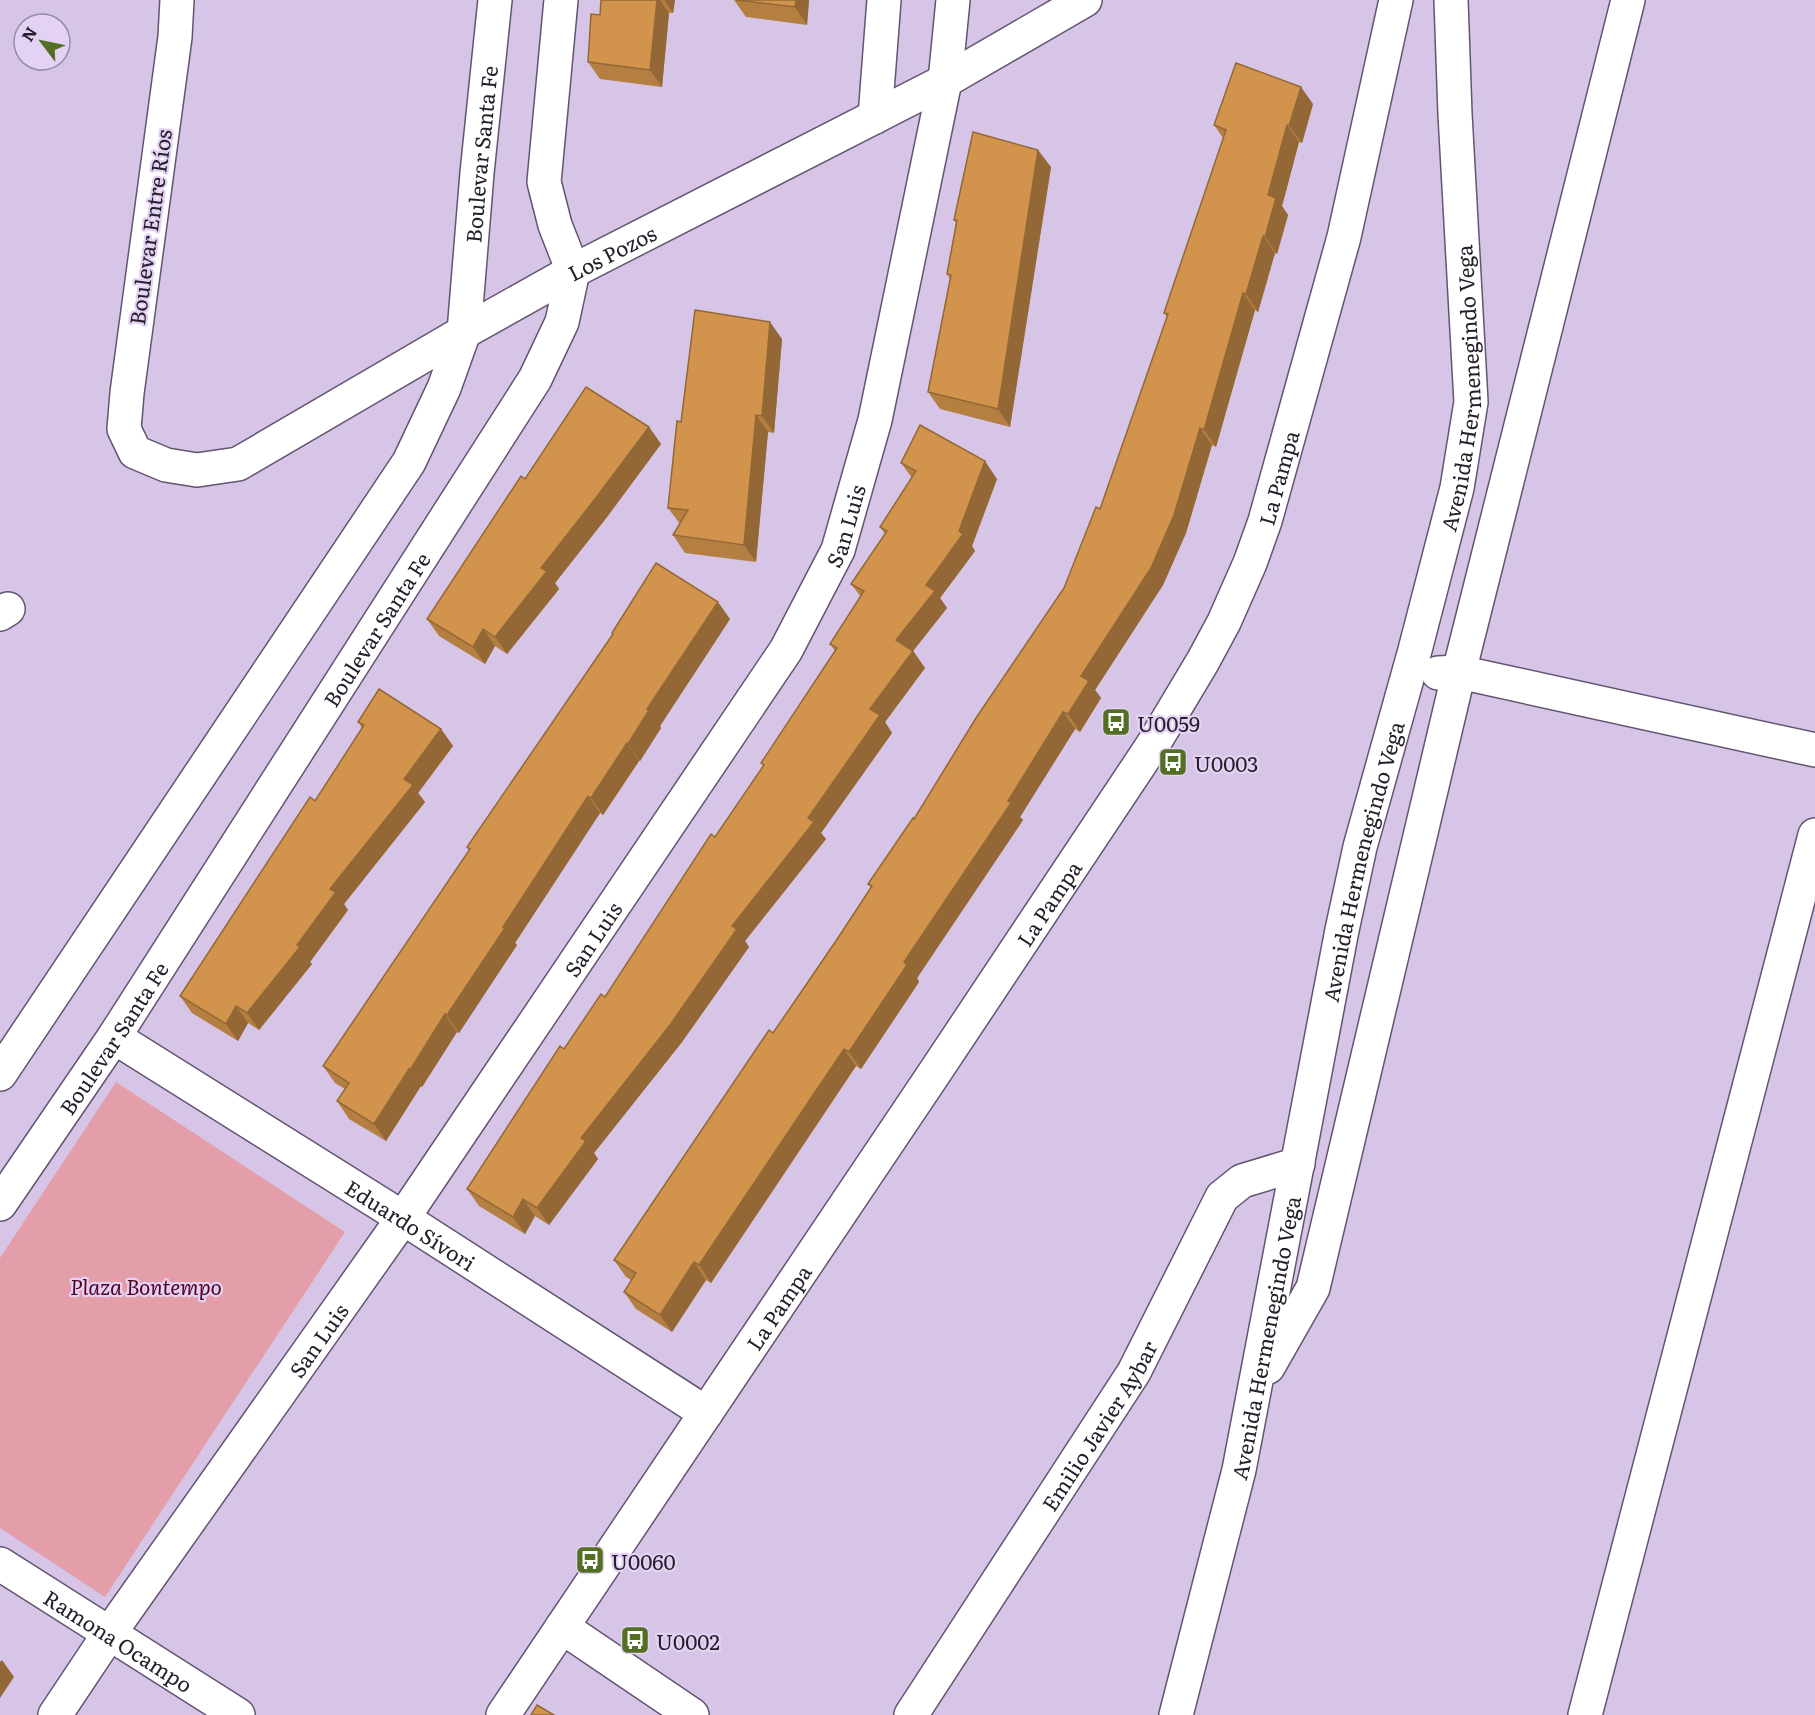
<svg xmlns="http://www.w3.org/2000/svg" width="1815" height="1715" font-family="Literata,serif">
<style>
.green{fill:#e39eaa}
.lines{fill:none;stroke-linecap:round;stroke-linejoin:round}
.minor-casing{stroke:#635471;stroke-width:36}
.minor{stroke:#fff;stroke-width:33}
.wall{fill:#b57f42}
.shaded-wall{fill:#936836}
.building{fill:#d2944d;stroke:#936836;stroke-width:1.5}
.labels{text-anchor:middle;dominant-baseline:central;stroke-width:4.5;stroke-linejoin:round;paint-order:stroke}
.street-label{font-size:21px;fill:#26202c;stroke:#e4d2f4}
.poi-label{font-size:21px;fill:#26202c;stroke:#e4d2f4;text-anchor:start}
.park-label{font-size:21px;font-style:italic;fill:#55001f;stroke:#e4d2f4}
</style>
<rect width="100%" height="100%" fill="#d6c5e7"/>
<path class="green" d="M116,1082L345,1232L105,1597L0,1528V1258Z"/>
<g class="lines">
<g class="minor-casing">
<g id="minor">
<path id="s1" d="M177,0L175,37L127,393L124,429L135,452L166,465L197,470L238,464L464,332L573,271L945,81L1085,0"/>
<path d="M875,117L884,0"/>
<path d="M0,614L8,609"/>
<path d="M1438,673L1459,672L1815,750"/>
<path id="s2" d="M114,1037L403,1218L706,1413"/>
<path id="s3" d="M0,1074L409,462L444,388L464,332L477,173L495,0"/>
<path id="s4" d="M0,1204L114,1037L535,379L562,322L573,271L555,225L544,182L561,0"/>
<path d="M1268,1367L1313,1288L1459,672L1628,0"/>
<path id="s5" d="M0,1564L238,1715"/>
<path d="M562,1627L692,1715"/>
<path id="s6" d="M55,1715L109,1634L403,1218L786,650L838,550L875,420L945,81L953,0"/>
<path id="s7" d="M503,1715L933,1075L1154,743L1203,661L1224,622L1250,563L1265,521L1344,237L1396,0"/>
<path id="s8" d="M911,1715L1134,1372L1222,1197L1242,1181L1298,1164"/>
<path id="s9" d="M1176,1715L1239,1470L1342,930L1360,847L1415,650L1457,488L1471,402L1455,114L1451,0"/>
<path d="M1585,1715L1815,835"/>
</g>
</g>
<use href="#minor" class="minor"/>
</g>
<g class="wall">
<path d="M601,0H675L673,13H669L662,87L600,79L588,62L600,15Z"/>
<path d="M734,0H809L807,25L746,17Z"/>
<path d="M1313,104L1302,143L1299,142L1282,206L1288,215L1277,254L1275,253L1258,312L1255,310L1216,447L1212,445L1186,533L1163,585L1095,690L1101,698L1080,732L1075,729L1020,817L1023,820L917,978L919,982L861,1069L856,1066L711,1283L706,1280L672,1332L636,1309L624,1292L631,1280L626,1277L614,1260L773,1033L871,888L868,884L914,819L1064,588L1100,509L1167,317L1164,313L1223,138L1214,125Z"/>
<path d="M1051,167L1010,427L940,409L928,392L950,279L947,274L956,223L954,220Z"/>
<path d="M782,339L774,433L768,432L756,562L685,553L673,535L680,524L668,508L681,422Z"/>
<path d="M649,427L661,444L607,517L555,583L559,589L507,654L495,646L485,664L439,636L427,619L525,479Z"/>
<path d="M901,463L997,479L972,546L975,551L940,598L947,608L913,651L925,668L885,722L892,733L821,833L826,839L745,941L749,947L682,1042L594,1153L598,1159L549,1225L535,1216L525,1234L479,1206L467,1189L564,1049L605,997L715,837L763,766L761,763L835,651L830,644L861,597L851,584L885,534L880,527L912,478Z"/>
<path d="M730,619L660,726L661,728L640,761H639L603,815L600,813L515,943L517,945L459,1033L457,1032L422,1087L421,1086L386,1141L349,1119L337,1101L345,1089L335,1083L323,1066L469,851L467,847L613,635L612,633Z"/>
<path d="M358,722L441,729L453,746L418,793L425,802L344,904L348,910L310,962L312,964L259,1030L248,1023L238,1041L192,1013L180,996L315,801L362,728Z"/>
</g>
<g class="shaded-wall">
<path d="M657,0H660L669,13L662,87L650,70Z"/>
<path d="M664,0H675L673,13Z"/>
<path d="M796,0H809L807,25L795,7Z"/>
<path d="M1301,87L1313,104L1302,143L1289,126Z"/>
<path d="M1287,125L1299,142L1282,206L1288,215L1277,254L1265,237L1268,195Z"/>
<path d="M1038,150L1051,167L1010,427L998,409Z"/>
<path d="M1263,236L1275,253L1258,312L1246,294Z"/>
<path d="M1243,293L1255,310L1216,447L1204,430Z"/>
<path d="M770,322L782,339L774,433L762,416Z"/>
<path d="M756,415L768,432L756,562L744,545Z"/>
<path d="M649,427L661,444L607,517L555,583L559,589L507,654L495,637L541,568Z"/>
<path d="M1200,428L1212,445L1186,533L1163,585L1095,690L1101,698L1080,732L1068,714L1081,676Z"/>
<path d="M985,461L997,479L972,546L975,551L940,598L947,608L913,651L925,668L885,722L892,733L821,833L826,839L745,941L749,947L682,1042L594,1153L598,1159L549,1225L537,1208L581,1138L808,818L870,709L896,640L926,585L959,531Z"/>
<path d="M718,602L730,619L660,726L661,728L640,761L628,744L647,709Z"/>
<path d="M483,629L495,646L485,664L473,647Z"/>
<path d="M1063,712L1075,729L1020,817L1023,820L917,978L919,982L861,1069L849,1052L904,962L1008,801Z"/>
<path d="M441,729L453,746L418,793L425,802L344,904L348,910L310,962L312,964L259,1030L247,1013L297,945L330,889L404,779Z"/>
<path d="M627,743L639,761L603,815L591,798Z"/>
<path d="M588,796L600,813L515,943L517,945L459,1033L447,1015L503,927Z"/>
<path d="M236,1006L248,1023L238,1041L226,1024Z"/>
<path d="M445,1014L457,1032L422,1087L410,1070Z"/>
<path d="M844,1049L856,1066L711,1283L699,1265Z"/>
<path d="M409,1069L421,1086L386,1141L374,1124Z"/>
<path d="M523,1199L535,1216L525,1234L513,1217Z"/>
<path d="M694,1262L706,1280L672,1332L660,1315Z"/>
<path d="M2,1660L14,1677L0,1698V1662Z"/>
</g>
<g class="building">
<path d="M601,0H657L650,70L588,62L591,14L600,15Z"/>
<path d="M736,0H796L795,7Z"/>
<path d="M1236,63L1301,87L1289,126L1287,125L1268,195L1276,198L1265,237L1263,236L1246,294L1243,293L1204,430L1200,428L1174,515L1151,568L1081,676L1089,681L1068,714L1063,712L1008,801L1011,803L904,962L907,965L849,1052L844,1049L699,1265L694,1262L660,1315L624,1292L636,1273L614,1260L769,1030L773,1033L836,941L872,886L868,884L913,818L914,819L976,718L1064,588L1096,507L1100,509L1168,314L1164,313L1171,292L1226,130L1214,125Z"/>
<path d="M973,132L1038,150L998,409L928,392L951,275L947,274L957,220H954Z"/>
<path d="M695,310L770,322L762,416L756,415L744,545L673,535L688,510L668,508L677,421L681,422Z"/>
<path d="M586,387L649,427L595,499L541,568L547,571L495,637L483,629L473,647L427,619L521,476L525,479Z"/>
<path d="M920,425L985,461L959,531L963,534L926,585L935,591L896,640L913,651L870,709L880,715L808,818L814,822L732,926L737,929L670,1025L581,1138L586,1141L537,1208L523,1199L513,1217L467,1189L560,1046L564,1049L601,994L605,997L711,834L715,837L764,765L761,763L837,648L830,644L864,591L851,584L887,531L880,527L916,471L901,463Z"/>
<path d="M656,563L718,602L647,709L649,710L628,744L627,743L591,798L588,796L503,927L505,928L447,1015L445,1014L410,1070L409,1069L374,1124L337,1101L349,1083L323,1066L470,849L467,847L613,634L612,633Z"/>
<path d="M379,689L441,729L404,779L413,785L330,889L336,892L297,945L300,947L247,1013L236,1006L226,1024L180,996L310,797L315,801L364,725L358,722Z"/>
<path d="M537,1705L554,1715H531Z"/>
</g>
<defs>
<g id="bus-square" transform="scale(1.5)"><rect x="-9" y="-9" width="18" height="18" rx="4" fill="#526f24" stroke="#e4d2f4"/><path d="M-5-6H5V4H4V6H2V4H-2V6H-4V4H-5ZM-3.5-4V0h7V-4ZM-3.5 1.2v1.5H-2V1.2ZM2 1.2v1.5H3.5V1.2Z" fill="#fff"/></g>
</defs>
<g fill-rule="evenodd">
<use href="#bus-square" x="1116" y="722"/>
<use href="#bus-square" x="1173" y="762"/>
<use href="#bus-square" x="590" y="1560"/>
<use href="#bus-square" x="635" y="1640"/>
</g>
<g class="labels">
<g class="street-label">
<text stroke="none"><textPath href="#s3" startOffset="1056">Boulevar Santa Fe</textPath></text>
<text transform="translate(149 227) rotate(-82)">Boulevar Entre Ríos</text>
<text stroke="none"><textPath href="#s1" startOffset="994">Los Pozos</textPath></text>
<text stroke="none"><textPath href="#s9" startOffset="1360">Avenida Hermenegindo Vega</textPath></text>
<text stroke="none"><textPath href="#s7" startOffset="1464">La Pampa</textPath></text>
<text stroke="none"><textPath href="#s6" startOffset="1430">San Luis</textPath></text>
<text stroke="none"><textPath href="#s4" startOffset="687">Boulevar Santa Fe</textPath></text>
<text stroke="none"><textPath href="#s9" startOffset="874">Avenida Hermenegindo Vega</textPath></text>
<text stroke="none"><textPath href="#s7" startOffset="978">La Pampa</textPath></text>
<text stroke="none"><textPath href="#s6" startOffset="944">San Luis</textPath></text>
<text stroke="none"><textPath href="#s4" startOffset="201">Boulevar Santa Fe</textPath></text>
<text stroke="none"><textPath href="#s2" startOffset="351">Eduardo Sívori</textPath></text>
<text stroke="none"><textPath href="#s7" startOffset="492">La Pampa</textPath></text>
<text stroke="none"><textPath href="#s9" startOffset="388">Avenida Hermenegindo Vega</textPath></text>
<text stroke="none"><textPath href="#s6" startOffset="458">San Luis</textPath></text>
<text stroke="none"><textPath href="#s8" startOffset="345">Emilio Javier Aybar</textPath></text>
<text stroke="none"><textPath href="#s5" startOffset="141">Ramona Ocampo</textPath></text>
</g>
<g class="poi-label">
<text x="1137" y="722">U0059</text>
<text x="1194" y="762">U0003</text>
<text x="611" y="1560">U0060</text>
<text x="656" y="1640">U0002</text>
</g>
<g class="park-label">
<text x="146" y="1285">Plaza Bontempo</text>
</g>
</g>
<g transform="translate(42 42) rotate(302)"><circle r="28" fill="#e4d2f4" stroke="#988ba4" stroke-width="1.5"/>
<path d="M0-4.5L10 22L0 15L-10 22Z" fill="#526f24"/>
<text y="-9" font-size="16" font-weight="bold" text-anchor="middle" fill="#26202c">N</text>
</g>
</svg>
